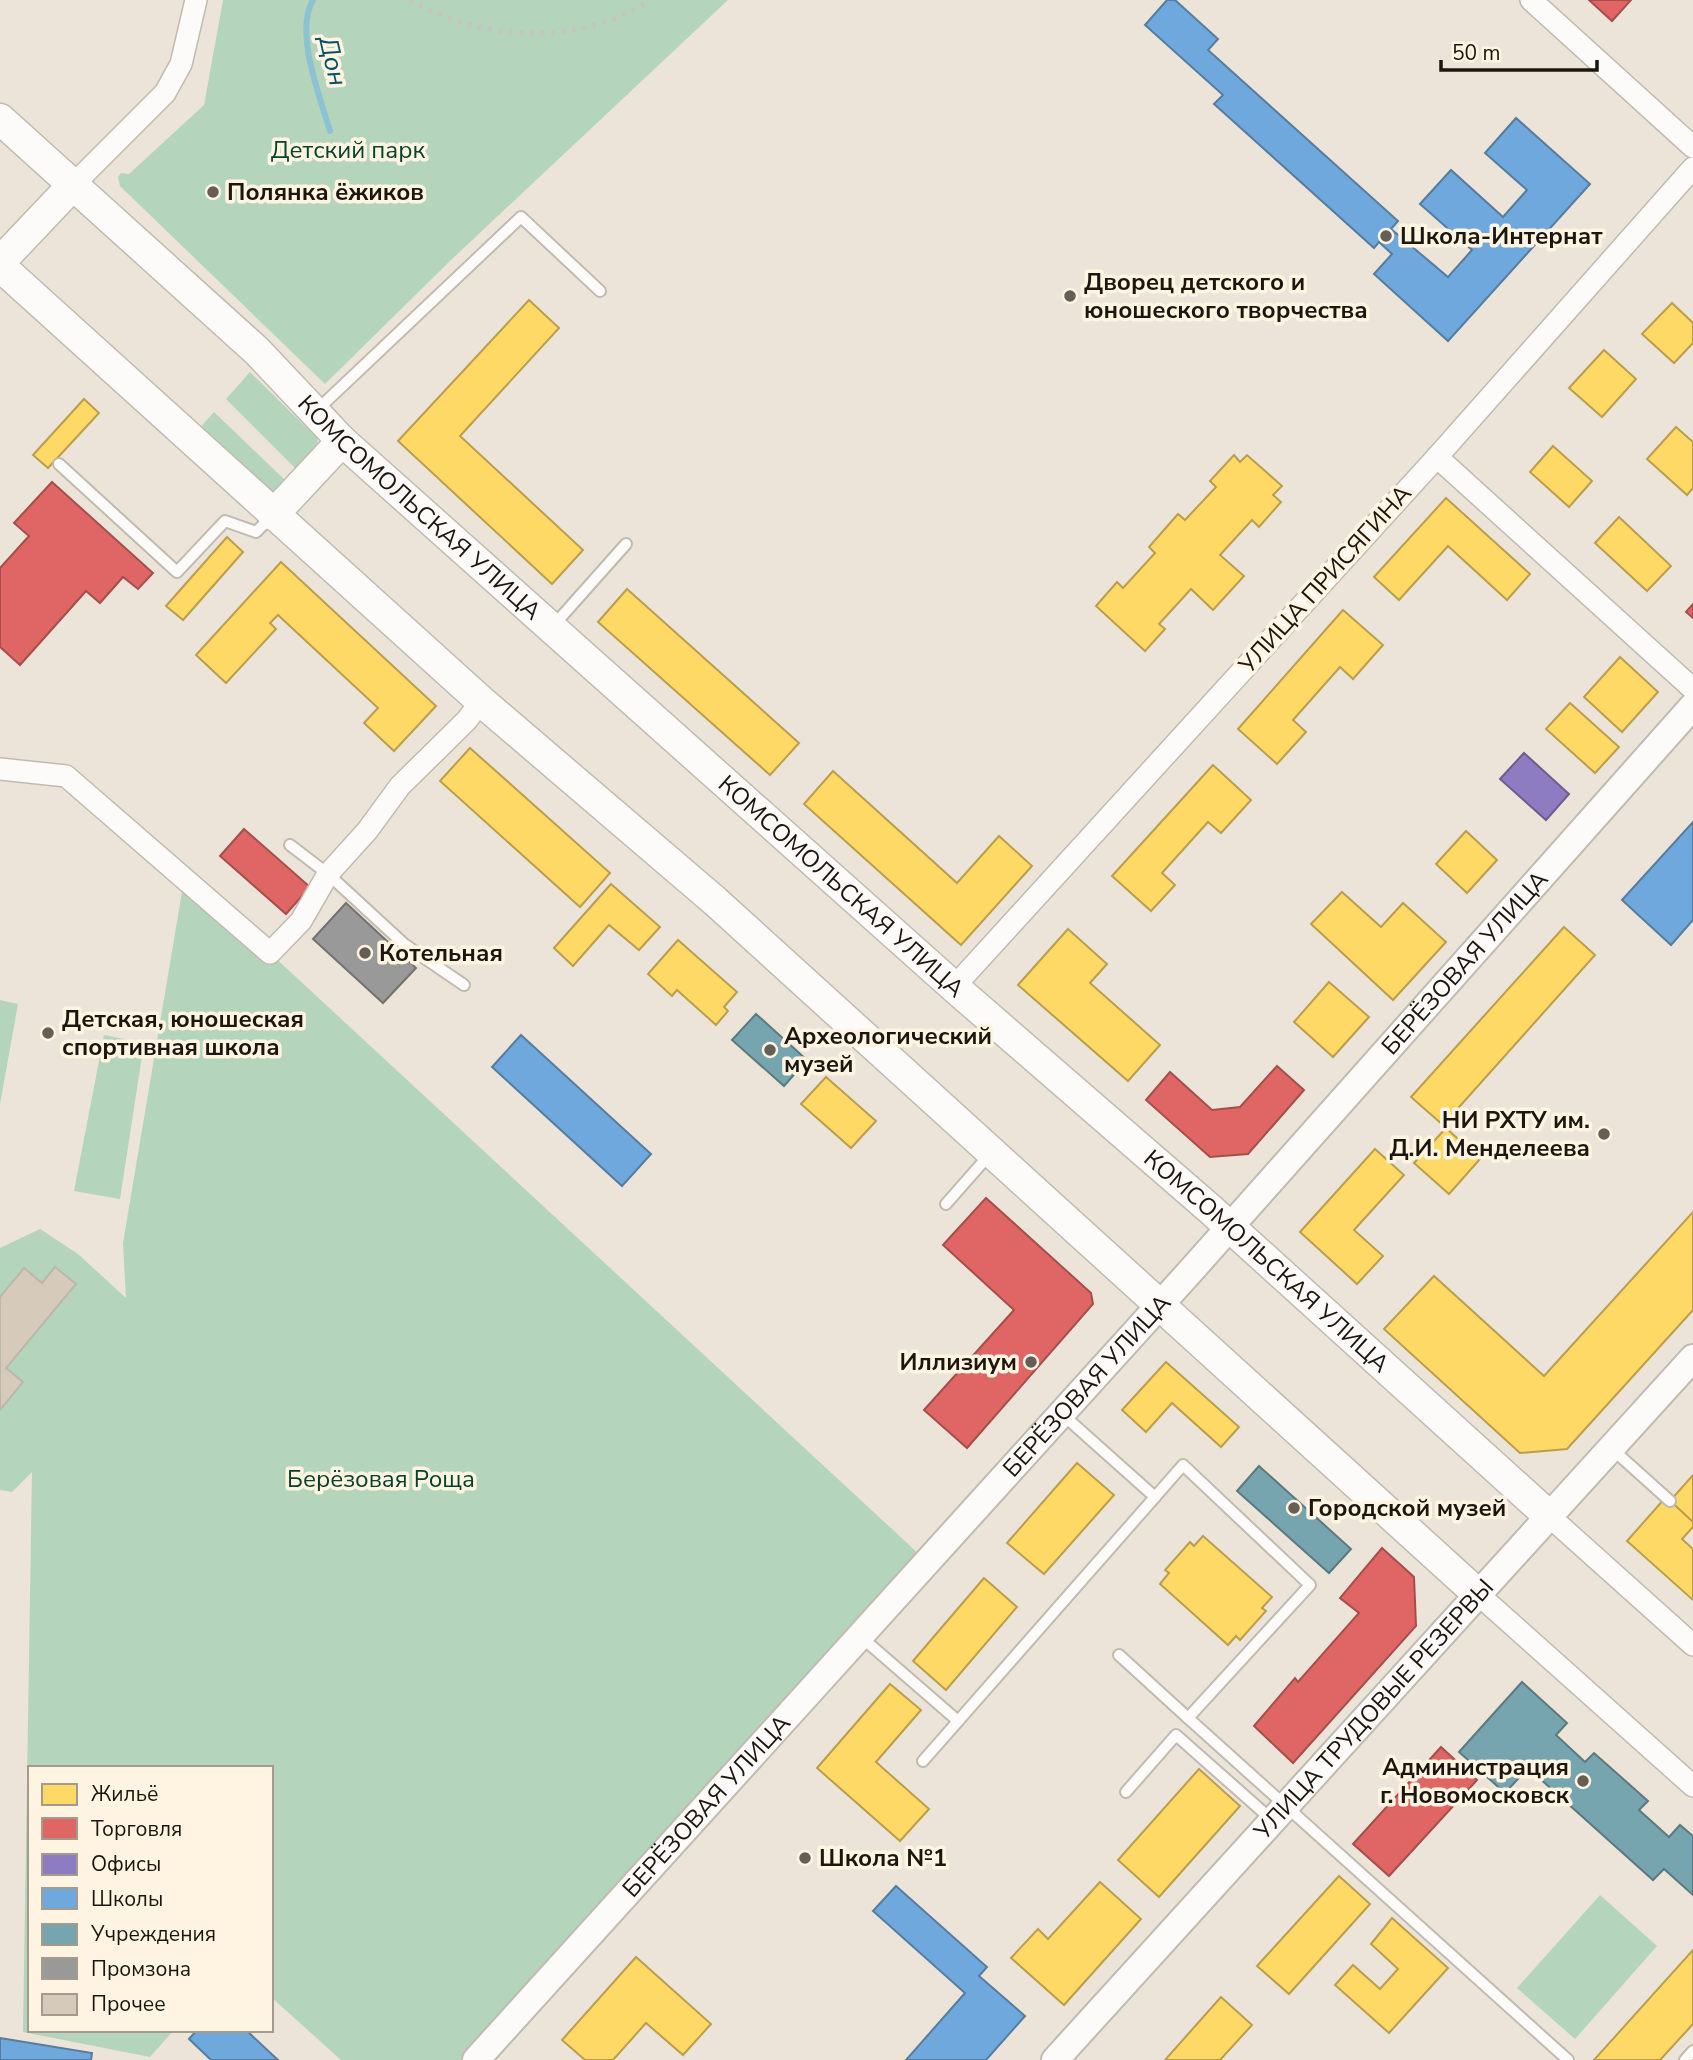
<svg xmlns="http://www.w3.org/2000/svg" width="1693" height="2060" font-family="'Nunito Sans',sans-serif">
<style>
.green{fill:#b5d4bc}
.homes{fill:#ffd966;stroke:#bb9e4c;stroke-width:2}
.shops{fill:#e06666;stroke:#a54e4c;stroke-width:2}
.offices{fill:#8e7cc3;stroke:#6c5d8d;stroke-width:2}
.schools{fill:#6fa8dc;stroke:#567c9e;stroke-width:2}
.public{fill:#76a5af;stroke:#5b7a7f;stroke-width:2}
.industry{fill:#999;stroke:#737270;stroke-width:2}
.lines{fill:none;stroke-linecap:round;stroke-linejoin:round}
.stream{stroke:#8cc2d1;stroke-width:6}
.building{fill:#d6cbba;stroke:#bcb6ad;stroke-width:2}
.service-casing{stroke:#c1bab1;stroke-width:14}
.minor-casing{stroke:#c1bab1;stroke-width:24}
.tertiary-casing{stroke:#c1bab1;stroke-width:30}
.secondary-casing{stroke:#c1bab1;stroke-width:33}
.service{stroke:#fcfbf9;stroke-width:10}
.minor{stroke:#fcfbf9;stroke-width:21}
.tertiary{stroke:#fcfbf9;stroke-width:26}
.secondary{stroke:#fcfbf9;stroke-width:30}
.rail{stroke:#c6c4c1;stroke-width:5;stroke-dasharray:3.5 7;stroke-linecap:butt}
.poi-dot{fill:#645e55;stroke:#fff4e2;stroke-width:2.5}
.labels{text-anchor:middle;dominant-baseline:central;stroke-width:7;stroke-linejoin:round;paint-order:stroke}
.park-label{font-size:24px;fill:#05412b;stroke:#fff4e2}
.poi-label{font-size:24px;font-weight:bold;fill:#1b160f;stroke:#fff4e2;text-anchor:start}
.street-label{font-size:24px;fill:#1b160f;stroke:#fff4e2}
.water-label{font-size:26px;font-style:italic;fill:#064f62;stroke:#fff4e2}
</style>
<rect width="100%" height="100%" fill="#ece4d8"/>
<g class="green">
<path d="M223,0H728L451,260L325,384L120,186L118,177L121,173L129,174L204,105Z"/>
<path d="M250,372L317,438L318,443L296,469L226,399Z"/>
<path d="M214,412L287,482L274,494L198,430Z"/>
<path d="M183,886L270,953L920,1555L470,2060H341L271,1997V1768H30V2030H174L150,2057L23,2032L32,1472L12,1492L0,1490V1248L40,1229L78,1254L126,1298L123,1243Z"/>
<path d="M0,1000L18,1004L0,1104Z"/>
<path d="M104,1035L144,1043L120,1199L74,1191Z"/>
<path d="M1600,1895L1657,1946L1575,2039L1517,1988Z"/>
</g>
<g class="homes">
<path d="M529,300L559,328L460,436L583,550L552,584L398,441Z"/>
<path d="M1672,303L1693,323V343L1674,363L1642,334Z"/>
<path d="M1604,350L1636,379L1602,417L1569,388Z"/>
<path d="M84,399L99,413L48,468L33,455Z"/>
<path d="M1676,427L1693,442V488L1687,495L1647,459Z"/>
<path d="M1553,446L1592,481L1569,507L1530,472Z"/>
<path d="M1234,455L1240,462L1247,455L1282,486L1273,495L1281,502L1259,527L1252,520L1220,555L1244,576L1213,610L1191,589L1159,624L1165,629L1145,651L1096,606L1117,582L1123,588L1155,553L1149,547L1178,514L1185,520L1216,487L1210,481Z"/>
<path d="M1446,498L1530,574L1507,600L1448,546L1399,600L1374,577Z"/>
<path d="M1619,517L1671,566L1647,591L1595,543Z"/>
<path d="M227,537L243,552L183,620L166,606Z"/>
<path d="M281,562L436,706L394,751L364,723L378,708L278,615L270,623L276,629L226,683L196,655Z"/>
<path d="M627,589L799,743L770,775L598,622Z"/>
<path d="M1343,610L1383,645L1353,679L1340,667L1293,720L1306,732L1277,764L1238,729Z"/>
<path d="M1620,657L1658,692L1622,732L1584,697Z"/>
<path d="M1570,703L1619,747L1595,773L1546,729Z"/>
<path d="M470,748L610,873L580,907L440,781Z"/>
<path d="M1213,765L1251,800L1221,833L1208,822L1162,873L1175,885L1151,911L1112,876Z"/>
<path d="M833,771L957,883L999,836L1032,866L961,945L804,804Z"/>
<path d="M1466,831L1497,860L1467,893L1436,864Z"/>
<path d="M611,884L660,927L639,950L609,925L573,966L554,948Z"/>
<path d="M1342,892L1381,927L1403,903L1446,942L1393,1000L1311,924Z"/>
<path d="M1564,927L1595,955L1443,1125L1411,1097Z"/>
<path d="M1068,929L1107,964L1090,983L1160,1045L1128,1081L1018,985Z"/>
<path d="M678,940L737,992L724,1007L728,1011L716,1025L677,990L672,996L648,974Z"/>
<path d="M1329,982L1369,1017L1333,1057L1294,1022Z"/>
<path d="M826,1077L876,1121L851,1148L801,1104Z"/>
<path d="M1446,1128L1480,1159L1449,1194L1414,1163Z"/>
<path d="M1375,1149L1404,1175L1354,1230L1383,1256L1357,1284L1300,1232Z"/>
<path d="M1693,1212V1310L1567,1449L1520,1453L1384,1329L1434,1276L1544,1376Z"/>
<path d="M1166,1362L1239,1427L1221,1447L1172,1403L1146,1432L1122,1410Z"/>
<path d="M1077,1463L1114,1495L1044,1574L1007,1543Z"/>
<path d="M1693,1475V1522L1670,1501Z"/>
<path d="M1666,1497L1693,1522V1527L1682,1539L1693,1549V1600L1627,1541Z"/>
<path d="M1203,1536L1272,1597L1262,1608L1266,1611L1240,1640L1236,1636L1228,1645L1160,1584L1169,1573L1165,1570L1190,1542L1194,1546Z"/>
<path d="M984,1578L1017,1607L946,1690L913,1661Z"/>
<path d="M890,1684L921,1710L876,1762L929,1809L900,1841L817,1768Z"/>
<path d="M1199,1769L1240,1806L1159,1897L1118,1860Z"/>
<path d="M1339,1876L1370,1904L1289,1994L1257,1966Z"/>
<path d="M1100,1882L1141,1919L1064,2005L1011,1958L1038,1929L1048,1939Z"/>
<path d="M1392,1918L1448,1968L1389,2033L1335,1985L1353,1965L1380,1989L1398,1969L1371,1944Z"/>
<path d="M1693,1950V2024L1660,2060H1594Z"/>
<path d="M636,1957L711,2024L683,2055L646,2023L613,2060H585L562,2040Z"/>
<path d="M1221,1997L1252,2025L1220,2060H1165Z"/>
</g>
<g class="shops">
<path d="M1589,0H1631L1612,21Z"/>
<path d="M52,482L153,573L138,589L123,577L100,603L86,591L20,665L0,647V568L29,536L14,523Z"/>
<path d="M1693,604V618L1686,612Z"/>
<path d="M244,829L310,887L286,914L220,856Z"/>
<path d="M1277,1066L1304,1090L1248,1154L1210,1157L1146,1100L1170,1072L1212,1110L1240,1107Z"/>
<path d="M986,1198L1091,1293L1093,1304L967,1448L924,1410L1014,1310L943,1245Z"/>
<path d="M1382,1548L1414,1577L1416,1626L1293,1763L1254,1726L1295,1678L1298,1682L1359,1613L1340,1598Z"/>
<path d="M1441,1747L1477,1780L1389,1876L1353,1844Z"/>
</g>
<path class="offices" d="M1524,753L1569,794L1546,820L1500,779Z"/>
<g class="schools">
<path d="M1167,0H1175L1218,39L1208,50L1398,221L1391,229L1448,277L1472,250L1420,204L1451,170L1503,217L1527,190L1485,153L1516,118L1590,184L1448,341L1374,274L1392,254L1379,242L1374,248L1214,104L1223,95L1145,25Z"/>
<path d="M1693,822V920L1671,945L1622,900Z"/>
<path d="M521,1035L651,1154L622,1186L492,1067Z"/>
<path d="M896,1886L987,1967L979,1976L1025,2016L986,2060H906L965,1993L873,1911Z"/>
<path d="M197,2030H246L278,2060H211L189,2039Z"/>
<path d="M0,2038L92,2053L91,2060H0Z"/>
</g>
<g class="public">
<path d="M756,1014L807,1060L784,1086L732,1040Z"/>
<path d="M1259,1466L1351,1549L1329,1573L1237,1491Z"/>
<path d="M1522,1682L1567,1723L1556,1735L1585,1762L1594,1753L1648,1801L1639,1810L1669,1837L1680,1825L1693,1836V1895L1664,1869L1653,1880L1528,1768L1505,1793L1459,1752Z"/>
</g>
<path class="industry" d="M346,903L416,968L383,1003L313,939Z"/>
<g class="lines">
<path class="stream" d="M313,0C294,32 320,97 330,131"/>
</g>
<path class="building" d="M55,1267L76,1284L6,1368L23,1382L0,1410V1297L24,1268L42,1283Z"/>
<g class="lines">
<g class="service-casing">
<g id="service">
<path d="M316,411L521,217L600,291"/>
<path d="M59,464L177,572L225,521L256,532L272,516"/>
<path d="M554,625L626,544"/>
<path d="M290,845L328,874L404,944L464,985"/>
<path d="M946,1204L990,1154"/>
<path d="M1062,1414L1155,1497L1183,1465L1310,1585L1188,1718L1568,2060"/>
<path d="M1611,1448L1670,1501"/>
<path d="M860,1636L958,1721"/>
<path d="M1119,1655L1188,1718"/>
<path d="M923,1761L1155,1497"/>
<path d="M1126,1792L1176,1735L1271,1819"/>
<path d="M1685,2060L1693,2051"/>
</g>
</g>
<g class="minor-casing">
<g id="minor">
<path d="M1531,0L1693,147"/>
<path d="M73,185L165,93L181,64L196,0"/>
<path d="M1437,457L1693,689"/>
<path d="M0,769L66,776L270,953L301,921L328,874L367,831L400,786L467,720L481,701"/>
<path d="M954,987L1437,457L1693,168"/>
<path d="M1549,1516L1693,1645"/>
<path d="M1479,1595L1693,1786"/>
</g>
</g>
<g class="tertiary-casing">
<g id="tertiary">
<path id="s1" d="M476,2060L1188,1274L1693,706"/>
<path id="s2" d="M1055,2060L1693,1358"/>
</g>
</g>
<g class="secondary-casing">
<g id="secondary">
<path id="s3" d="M0,119L257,351L342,441L954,987L1210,1209L1549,1516"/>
<path d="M0,262L73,185"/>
<path d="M0,266L481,701L715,901L1479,1595"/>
<path d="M273,515L342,441"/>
</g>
</g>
<use href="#service" class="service"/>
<use href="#minor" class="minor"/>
<use href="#tertiary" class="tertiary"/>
<use href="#secondary" class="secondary"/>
<path class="rail" d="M410,0C482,42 581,46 651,0"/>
</g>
<g class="poi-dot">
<circle cx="213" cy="192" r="7"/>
<circle cx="1386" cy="236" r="7"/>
<circle cx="1070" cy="296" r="7"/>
<circle cx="365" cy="953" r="7"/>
<circle cx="48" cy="1033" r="7"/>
<circle cx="770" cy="1050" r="7"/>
<circle cx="1604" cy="1134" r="7"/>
<circle cx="1031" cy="1362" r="7"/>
<circle cx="1294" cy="1508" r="7"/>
<circle cx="1583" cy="1781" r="7"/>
<circle cx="805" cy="1858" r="7"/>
</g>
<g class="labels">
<g class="park-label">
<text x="348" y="150">Детский парк</text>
<text x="381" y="1479">Берёзовая Роща</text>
</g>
<g class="poi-label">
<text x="227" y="192">Полянка ёжиков</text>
<text x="1400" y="236">Школа-Интернат</text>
<text x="1084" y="282">Дворец детского и<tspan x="1084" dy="28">юношеского творчества</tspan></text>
<text x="379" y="953">Котельная</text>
<text x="62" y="1019">Детская, юношеская<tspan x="62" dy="28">спортивная школа</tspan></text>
<text x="784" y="1036">Археологический<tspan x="784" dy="28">музей</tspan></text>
<text x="1590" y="1120" text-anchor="end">НИ РХТУ им.<tspan x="1590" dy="28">Д.И. Менделеева</tspan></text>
<text x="1017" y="1362" text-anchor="end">Иллизиум</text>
<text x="1308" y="1508">Городской музей</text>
<text x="1569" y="1767" text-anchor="end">Администрация<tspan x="1569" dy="28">г. Новомосковск</tspan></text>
<text x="819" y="1858">Школа №1</text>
</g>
<g class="street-label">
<text stroke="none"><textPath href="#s3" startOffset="572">КОМСОМОЛЬСКАЯ УЛИЦА</textPath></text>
<text transform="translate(1325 579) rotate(-48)">УЛИЦА ПРИСЯГИНА</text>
<text stroke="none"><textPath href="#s3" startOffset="1139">КОМСОМОЛЬСКАЯ УЛИЦА</textPath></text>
<text stroke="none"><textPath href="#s1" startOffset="1477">БЕРЁЗОВАЯ УЛИЦА</textPath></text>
<text stroke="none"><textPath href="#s3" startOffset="1706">КОМСОМОЛЬСКАЯ УЛИЦА</textPath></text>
<text stroke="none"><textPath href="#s1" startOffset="910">БЕРЁЗОВАЯ УЛИЦА</textPath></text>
<text stroke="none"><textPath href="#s2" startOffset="474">УЛИЦА ТРУДОВЫЕ РЕЗЕРВЫ</textPath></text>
<text stroke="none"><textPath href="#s1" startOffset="343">БЕРЁЗОВАЯ УЛИЦА</textPath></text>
</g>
<g class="water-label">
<text transform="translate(333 61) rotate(77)">Дон</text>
</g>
</g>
<rect x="28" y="1766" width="245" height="266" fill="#fff4e2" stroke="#a49b8e" stroke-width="2"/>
<rect x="42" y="1784" width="35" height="21" fill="#ffd966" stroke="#a49b8e" stroke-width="2"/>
<text x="91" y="1801" font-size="21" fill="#1b160f">Жильё</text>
<rect x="42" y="1818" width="35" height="21" fill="#e06666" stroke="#a49b8e" stroke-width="2"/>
<text x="91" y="1836" font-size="21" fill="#1b160f">Торговля</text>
<rect x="42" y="1854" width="35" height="21" fill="#8e7cc3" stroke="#a49b8e" stroke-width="2"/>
<text x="91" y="1871" font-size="21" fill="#1b160f">Офисы</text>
<rect x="42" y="1888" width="35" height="21" fill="#6fa8dc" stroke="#a49b8e" stroke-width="2"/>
<text x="91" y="1906" font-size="21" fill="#1b160f">Школы</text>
<rect x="42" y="1924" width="35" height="21" fill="#76a5af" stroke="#a49b8e" stroke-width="2"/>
<text x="91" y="1941" font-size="21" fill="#1b160f">Учреждения</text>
<rect x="42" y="1958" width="35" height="21" fill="#999999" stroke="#a49b8e" stroke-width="2"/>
<text x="91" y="1976" font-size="21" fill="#1b160f">Промзона</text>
<rect x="42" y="1994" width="35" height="21" fill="#d6cbba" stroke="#a49b8e" stroke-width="2"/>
<text x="91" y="2011" font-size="21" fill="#1b160f">Прочее</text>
<path d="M1441 60v10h156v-10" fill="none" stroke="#1b160f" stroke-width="3.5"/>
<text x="1452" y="60" font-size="21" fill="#1b160f" stroke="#fff4e2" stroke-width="5" paint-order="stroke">50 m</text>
</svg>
